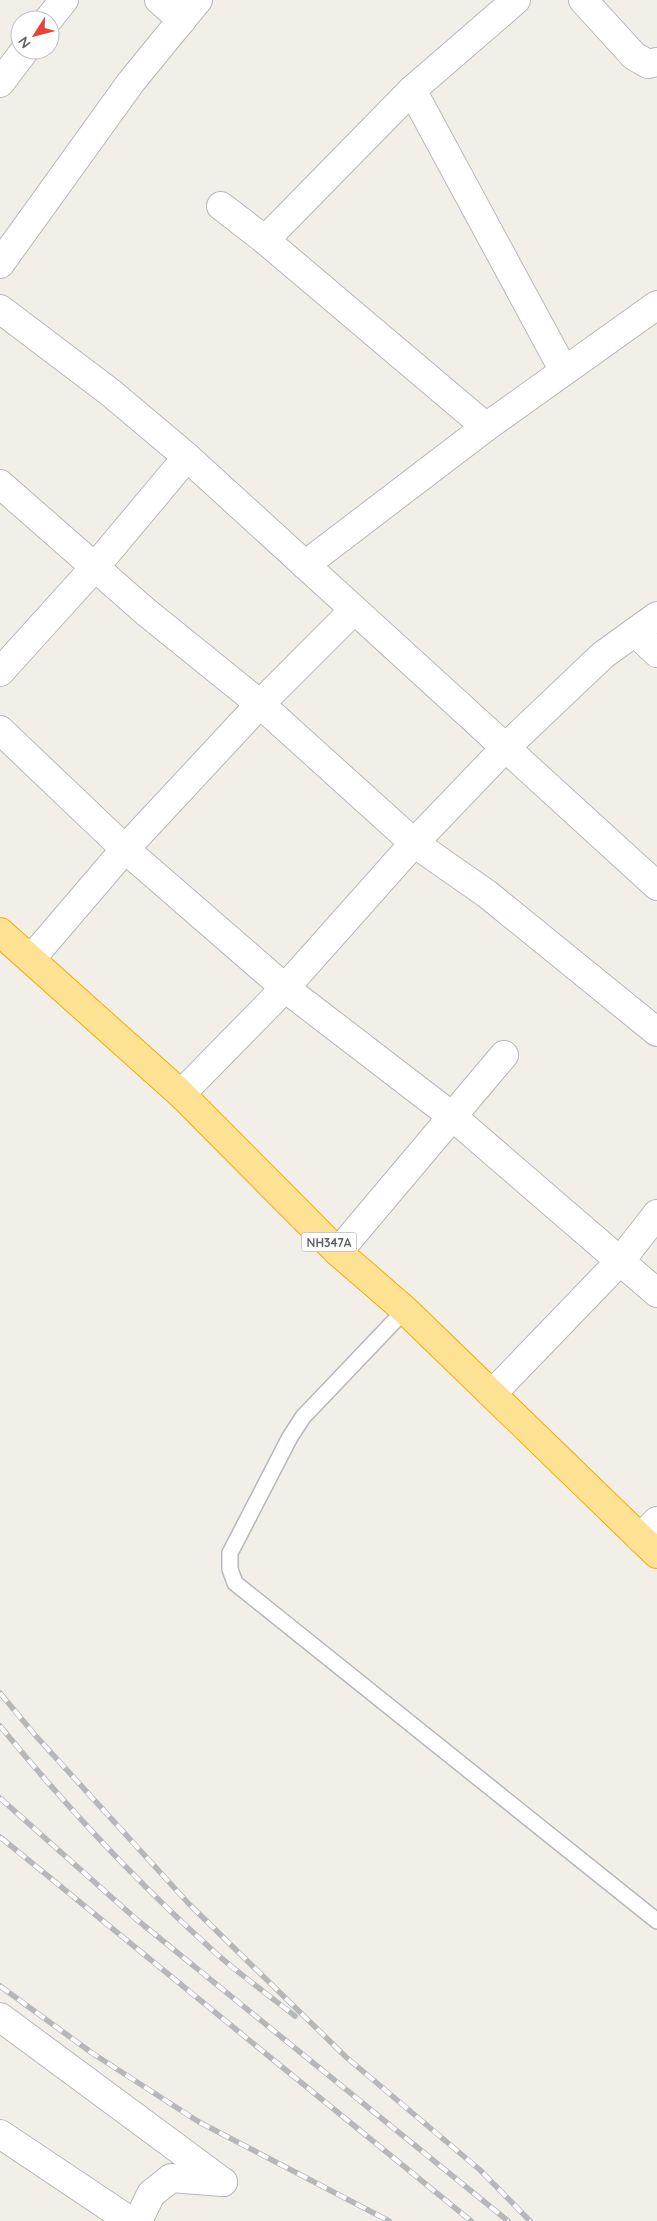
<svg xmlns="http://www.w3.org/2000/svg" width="657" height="2221" font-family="Quicksand,sans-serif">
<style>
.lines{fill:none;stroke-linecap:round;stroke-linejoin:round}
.lane-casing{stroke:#b5b8bc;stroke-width:18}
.street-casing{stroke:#b5b8bc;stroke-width:30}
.secondary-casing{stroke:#b6babf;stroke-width:30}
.highway-casing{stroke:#f9ab00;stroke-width:30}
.lane{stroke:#fff;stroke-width:15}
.street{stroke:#fff;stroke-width:28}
.secondary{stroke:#fff;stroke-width:28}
.highway{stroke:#fde293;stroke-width:28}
.rail-casing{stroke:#b6b7b8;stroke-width:5.5}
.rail{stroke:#fff;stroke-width:4;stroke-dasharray:11;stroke-linecap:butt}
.labels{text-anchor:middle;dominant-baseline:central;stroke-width:5;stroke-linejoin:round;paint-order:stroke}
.shield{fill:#fff;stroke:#8f9295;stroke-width:1}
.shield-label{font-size:12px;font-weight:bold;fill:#5f6368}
</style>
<rect width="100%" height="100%" fill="#f1efe8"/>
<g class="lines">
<g class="lane-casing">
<path id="lane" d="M405,1310L303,1417L290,1437L230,1553V1569L235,1583L657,1921"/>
</g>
<g class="street-casing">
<g id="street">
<path d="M159,0L182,20"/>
<path d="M583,0L634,56L648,64L657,62"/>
<path d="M48,20L64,0"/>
<path d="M0,83L25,50"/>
<path d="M412,90L564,371"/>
<path d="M221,206L265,240L486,427"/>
<path d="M265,240L412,90L516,0"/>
<path d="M0,264L131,82L198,0"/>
<path d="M0,309L111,393L187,457L657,886"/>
<path d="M0,484L146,612L260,704L414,843L487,894L657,1032"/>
<path d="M305,565L486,427L657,305"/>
<path d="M635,632L657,653"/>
<path d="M0,672L95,567L187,457"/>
<path d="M0,730L125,849L285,988L453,1117L657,1293"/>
<path d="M31,959L125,849L260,704L354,610"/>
<path d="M338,1252L504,1055"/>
<path d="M492,1394L621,1260L657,1214"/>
<path d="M640,1538L657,1521"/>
<path d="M0,2017L223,2182"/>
<path d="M0,2134L130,2221"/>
<path d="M138,2221L151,2194L171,2178L223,2182"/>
</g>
</g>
<g class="secondary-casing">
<path id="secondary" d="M181,1094L285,988L414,843L506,747L603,655L657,616"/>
</g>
<g class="highway-casing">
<path id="highway" d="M0,932L181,1094L338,1252L405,1310L657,1554"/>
</g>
<use href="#lane" class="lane"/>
<use href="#street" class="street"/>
<use href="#secondary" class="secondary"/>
<use href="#highway" class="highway"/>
<g class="rail-casing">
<g id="rail">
<path d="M0,1693L35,1735L189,1904L346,2057L480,2170L530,2221"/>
<path d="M0,1726C64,1804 134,1879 209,1947C236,1972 266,1993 295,2016"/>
<path d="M0,1798L136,1919L508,2221"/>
<path d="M0,1837L471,2221"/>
<path d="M0,1986L92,2053L199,2122L389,2221"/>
</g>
</g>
<use href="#rail" class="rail"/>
</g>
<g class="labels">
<rect class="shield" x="301.5" y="1232.5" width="55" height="19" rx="4"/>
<g class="shield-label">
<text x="329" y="1242">NH347A</text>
</g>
</g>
<g transform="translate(35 35) rotate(234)"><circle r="24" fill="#ffffff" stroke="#bfc1c3"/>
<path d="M0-4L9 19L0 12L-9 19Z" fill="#ea4335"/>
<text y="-8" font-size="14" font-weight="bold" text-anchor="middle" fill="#5f6368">N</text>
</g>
</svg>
